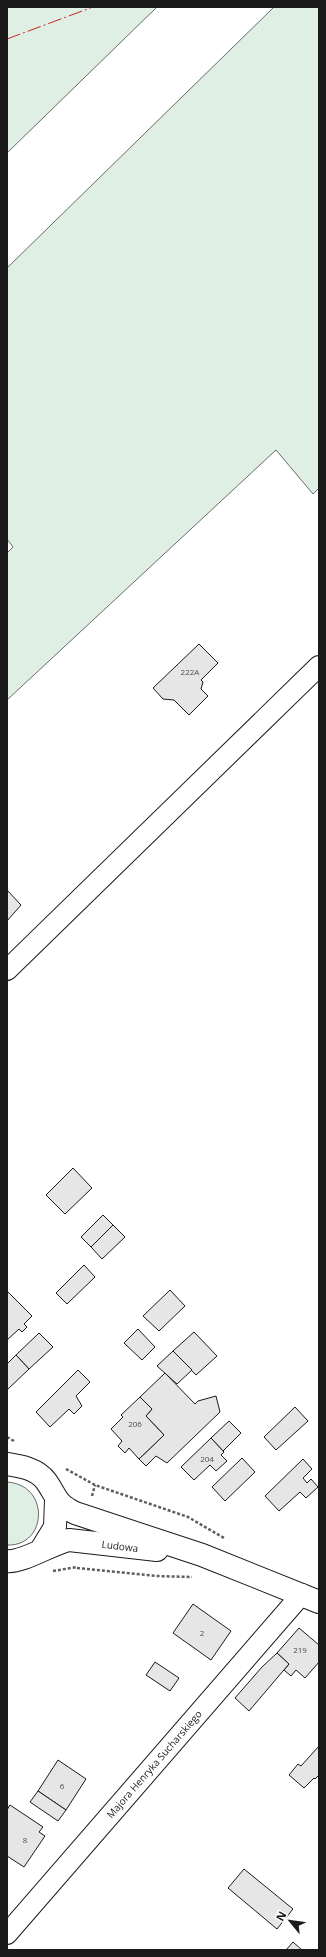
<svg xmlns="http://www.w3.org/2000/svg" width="326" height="1957" font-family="'Open Sans',sans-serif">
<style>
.green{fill:#e0efe3;stroke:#6a6a6a}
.building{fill:#e6e6e6;stroke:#1a1a1a}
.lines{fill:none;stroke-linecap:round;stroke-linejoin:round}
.minor-casing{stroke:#1a1a1a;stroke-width:22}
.secondary-casing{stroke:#1a1a1a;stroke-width:24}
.path{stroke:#5f5f5f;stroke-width:2.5;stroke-dasharray:3 2;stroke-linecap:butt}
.minor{stroke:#fff;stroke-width:20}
.secondary{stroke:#fff;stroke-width:22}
.power{stroke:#c62828;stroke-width:1;stroke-dasharray:14 3 2 3;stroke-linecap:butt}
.labels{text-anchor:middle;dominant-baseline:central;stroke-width:3;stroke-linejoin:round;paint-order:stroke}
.number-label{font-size:8px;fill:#4d4d4d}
.street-label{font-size:10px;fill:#1a1a1a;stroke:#fff}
</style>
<rect width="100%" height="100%" fill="#fff"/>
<g class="green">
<path d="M7,7H157L7,153Z"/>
<path d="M274,7H319V488L313,494L276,450L7,700V553L13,547L7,539V268Z"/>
<path d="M7,1482C51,1485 47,1547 7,1545Z"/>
</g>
<g class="building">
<path d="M199,644L218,663L201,680L203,682L201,689L208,696L189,715L174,700L163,699L153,688Z"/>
<path d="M7,890L21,905L7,921Z"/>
<path d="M73,1168L92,1188L65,1214L46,1195Z"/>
<path d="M103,1215L113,1225L91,1247L81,1237Z"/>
<path d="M113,1225L125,1237L102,1259L91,1247Z"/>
<path d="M84,1265L95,1277L67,1304L56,1293Z"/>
<path d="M170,1290L185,1306L159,1331L143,1316Z"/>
<path d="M7,1291L32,1316L24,1324L27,1327L22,1332L19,1329L7,1340Z"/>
<path d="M138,1329L155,1347L142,1360L124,1343Z"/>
<path d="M194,1332L217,1356L196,1375L173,1351Z"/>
<path d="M39,1333L53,1347L29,1369L16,1355Z"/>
<path d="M173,1351L192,1370L177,1384L157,1366Z"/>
<path d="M16,1355L29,1369L7,1390V1364Z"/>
<path d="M78,1370L90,1382L76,1396L82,1406L74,1414L69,1409L50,1427L36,1412Z"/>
<path d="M165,1373L195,1404L198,1401L216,1396L220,1412L167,1463L156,1456L146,1466L139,1459L164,1435L146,1416L152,1409L140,1397Z"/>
<path d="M140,1397L152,1409L146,1416L164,1435L139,1459L129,1448L125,1453L118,1446L122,1441L111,1429L123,1417L121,1415Z"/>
<path d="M295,1407L308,1421L276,1450L264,1437Z"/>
<path d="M229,1421L241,1433L223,1451L211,1438Z"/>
<path d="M211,1438L224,1452L221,1455L227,1461L216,1471L210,1465L194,1480L181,1467Z"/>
<path d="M242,1458L255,1472L225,1501L212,1487Z"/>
<path d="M303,1459L312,1469L303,1478L307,1483L311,1479L318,1487L306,1498L300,1492L279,1511L265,1496Z"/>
<path d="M193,1604L231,1631L211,1660L173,1633Z"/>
<path d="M299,1628L319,1645V1662L305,1678L296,1670L291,1676L284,1670L289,1664L277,1653Z"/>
<path d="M277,1653L289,1664L249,1711L235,1698L262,1667Z"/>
<path d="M155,1662L179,1678L170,1691L146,1675Z"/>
<path d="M319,1746V1775L315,1779L314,1778L304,1788L289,1775L298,1764L301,1766Z"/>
<path d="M58,1760L86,1779L66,1810L38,1791Z"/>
<path d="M38,1791L66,1810L58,1821L30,1802Z"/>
<path d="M10,1805L43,1827L39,1832L45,1836L24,1867L7,1856V1810Z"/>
<path d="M244,1869L293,1909L277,1929L228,1888Z"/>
<path d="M293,1942L302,1950H286Z"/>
</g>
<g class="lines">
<g class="minor-casing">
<g id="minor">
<path d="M7,970L319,666"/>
<path d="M7,1934L302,1594"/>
</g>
</g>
<g class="secondary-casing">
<g id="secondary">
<path d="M7,1464C21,1466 37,1469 46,1481C58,1498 55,1503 75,1513L202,1555L319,1602"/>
<path d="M41,1550L55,1527L56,1500"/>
<path d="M7,1561C22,1563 51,1544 69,1540L157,1550"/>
</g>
</g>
<g class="path">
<path d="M7,1437L14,1441"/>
<path d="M66,1469L95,1485L188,1517L224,1538"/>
<path d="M92,1496L95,1485"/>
<path d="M77,1568L156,1576L192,1577"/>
<path d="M53,1571L77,1567"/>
</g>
<use href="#minor" class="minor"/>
<use href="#secondary" class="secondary"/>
<path class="power" d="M7,39L93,7"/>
</g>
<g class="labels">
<g class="number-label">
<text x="190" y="671">222A</text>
<text x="135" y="1423">206</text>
<text x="207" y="1458">204</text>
<text x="202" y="1632">2</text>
<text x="300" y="1649">219</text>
<text x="62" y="1785">6</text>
<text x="25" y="1839">8</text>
</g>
<g class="street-label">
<text transform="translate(120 1546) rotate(7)">Ludowa</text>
<text transform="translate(154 1764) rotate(-49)">Majora Henryka Sucharskiego</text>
</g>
</g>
<rect width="326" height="1957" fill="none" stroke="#1a1a1a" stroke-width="16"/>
<g transform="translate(290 1921) rotate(299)" stroke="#ffffff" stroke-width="3" paint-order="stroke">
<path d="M0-3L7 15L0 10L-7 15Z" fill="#1a1a1a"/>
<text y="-6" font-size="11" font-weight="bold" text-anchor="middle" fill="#1a1a1a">N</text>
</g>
</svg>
